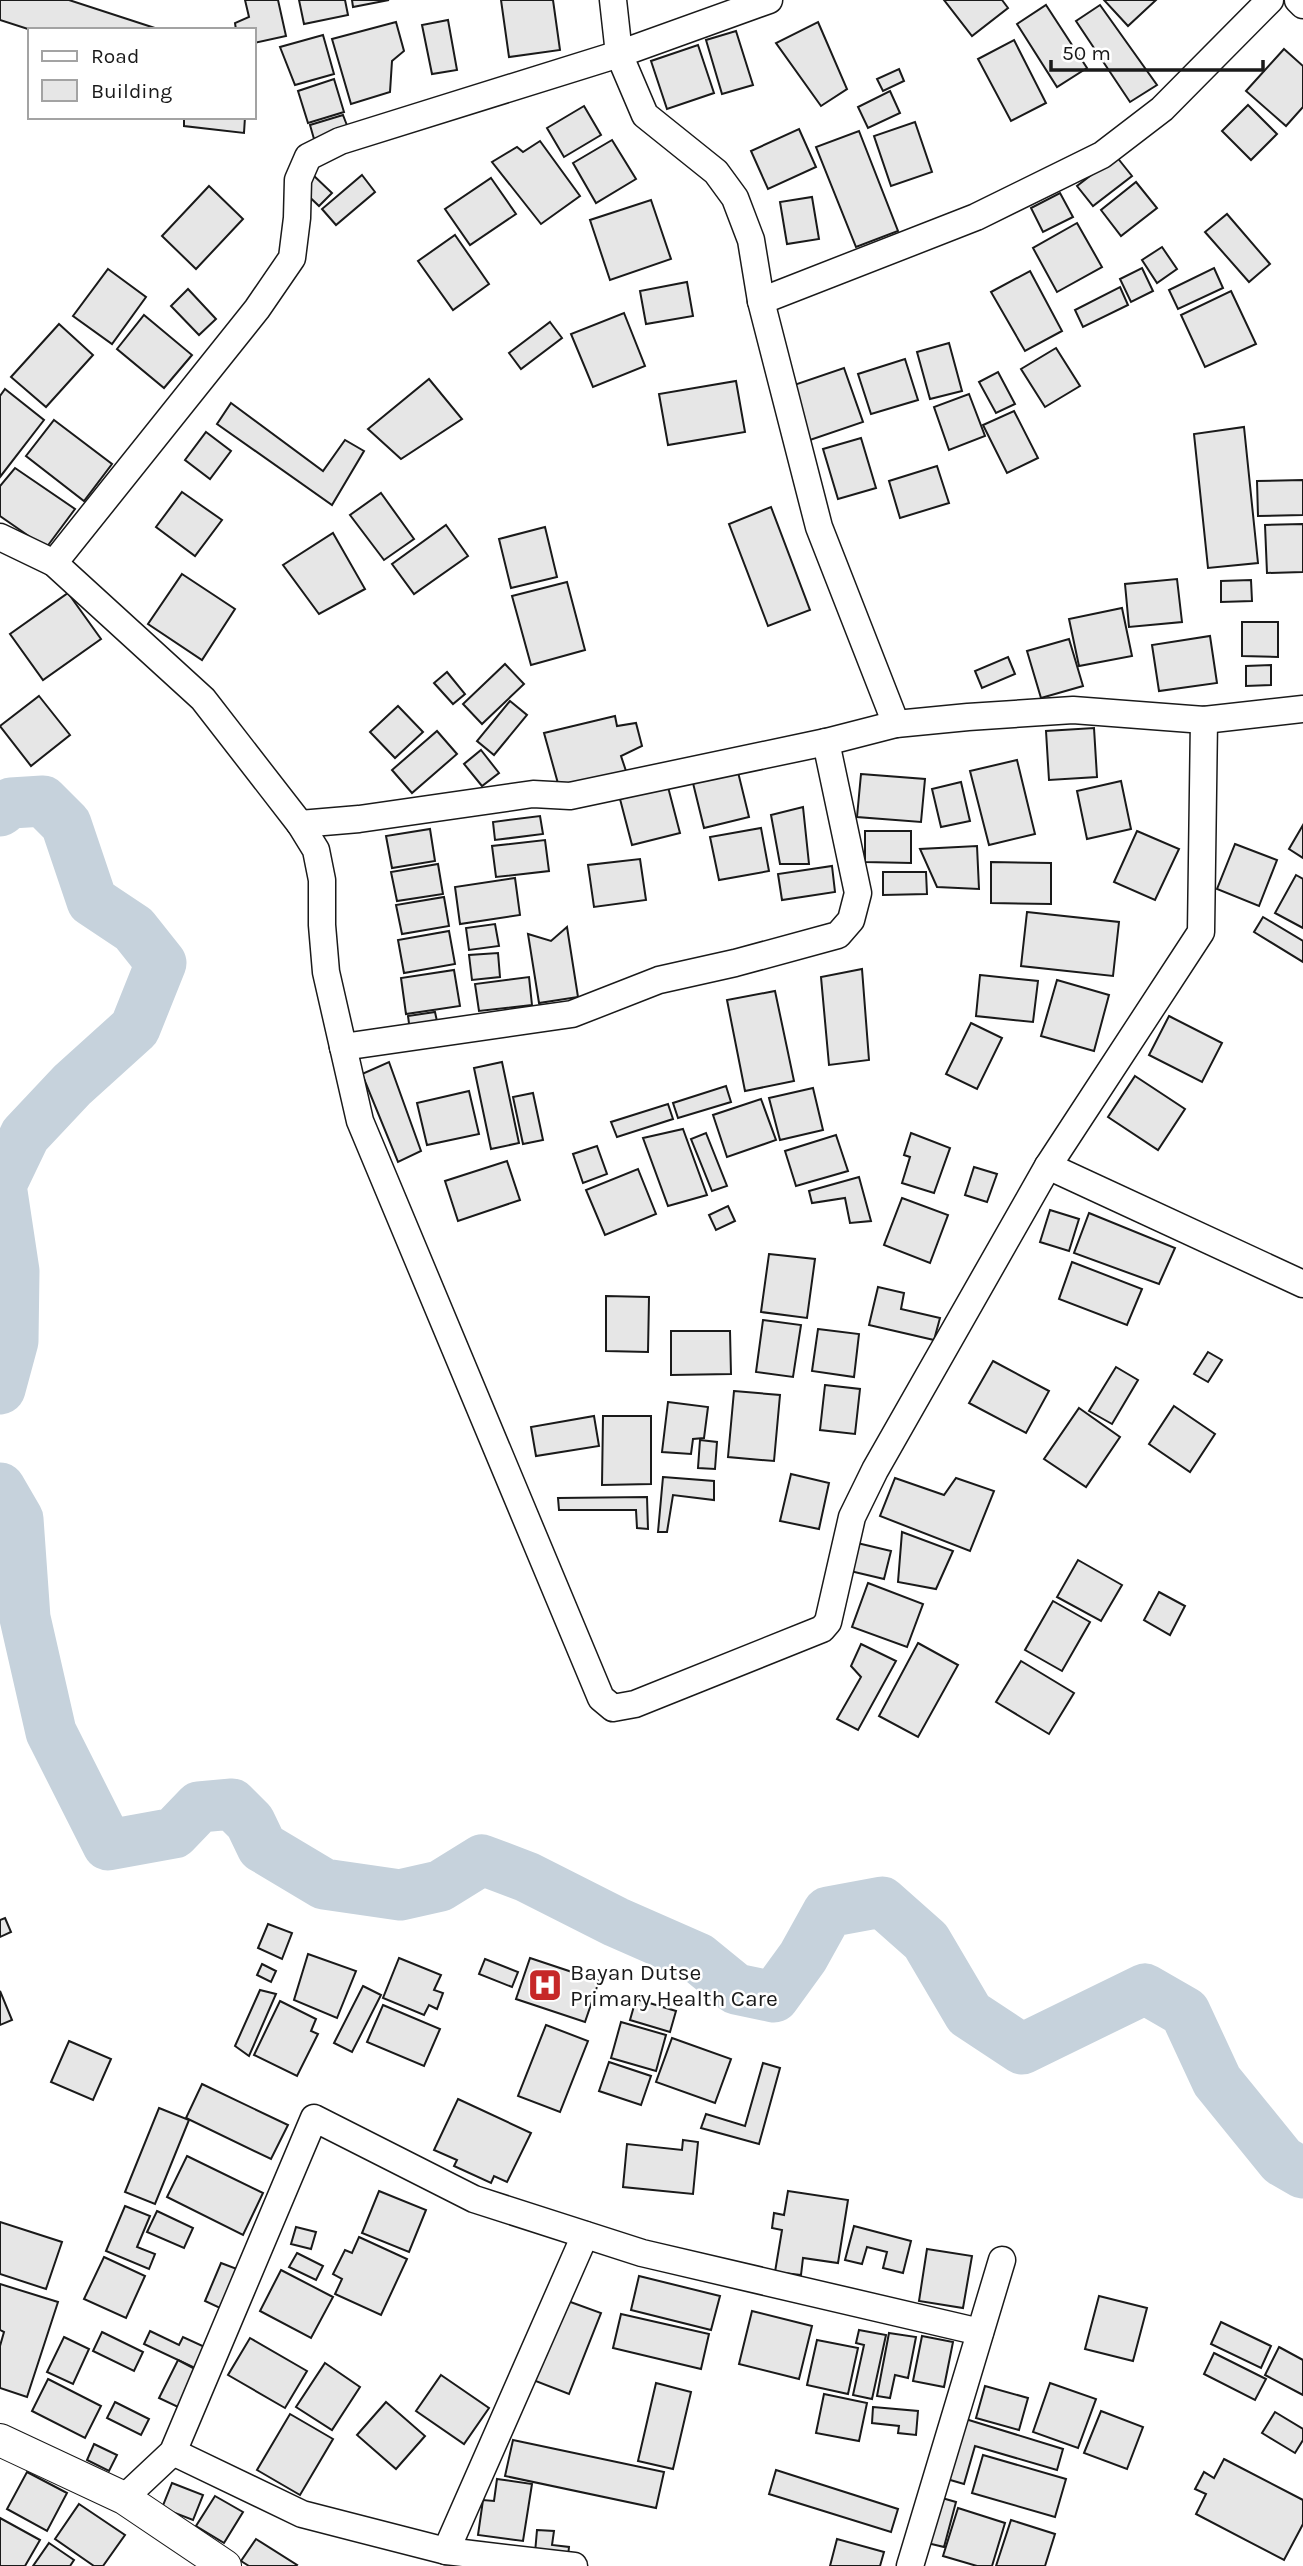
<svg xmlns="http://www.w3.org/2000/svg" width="1303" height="2566" font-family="Karla,sans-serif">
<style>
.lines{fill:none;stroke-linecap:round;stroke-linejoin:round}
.river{stroke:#c6d2dc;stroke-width:51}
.building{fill:#e6e6e6;stroke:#1a1a1a;stroke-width:2}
.minor-casing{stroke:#1a1a1a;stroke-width:29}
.tertiary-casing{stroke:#1a1a1a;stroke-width:34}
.minor{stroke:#fff;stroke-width:26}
.tertiary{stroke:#fff;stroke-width:32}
.labels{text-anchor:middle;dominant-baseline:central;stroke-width:5;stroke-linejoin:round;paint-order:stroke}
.poi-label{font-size:23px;fill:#1a1a1a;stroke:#fff;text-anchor:start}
</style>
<rect width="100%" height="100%" fill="#fff"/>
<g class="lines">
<g class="river">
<path d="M0,811L11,803L43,801L66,824L92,901L134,929L161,963L135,1028L72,1085L25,1135L1,1185L14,1271L13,1341L0,1389"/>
<path d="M0,1488L18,1519L25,1618L51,1732L108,1845L174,1833L199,1807L232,1804L250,1822L262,1847L324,1884L400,1895L440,1886L482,1860L527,1877L616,1922L698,1958L736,1989L774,1997L803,1957L828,1912L882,1902L926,1941L969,2014L1022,2049L1145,1989L1185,2012L1217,2081L1282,2161L1303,2173"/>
</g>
</g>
<g class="building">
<path d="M0,0H69L161,30H31L0,20Z"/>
<path d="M245,0H278L286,36L254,43V30H236L235,23L249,17Z"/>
<path d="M299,0H345L348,15L304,24Z"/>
<path d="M352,0H389L353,7Z"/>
<path d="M501,0H553L560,50L509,57Z"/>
<path d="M944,0H1002L1008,8L972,36Z"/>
<path d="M1104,0H1156L1128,26Z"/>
<path d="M1046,5L1087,68L1057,87L1017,24Z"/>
<path d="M1100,5L1157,85L1130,102L1076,21Z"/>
<path d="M448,20L457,70L432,74L422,25Z"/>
<path d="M396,22L404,51L392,61L390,92L351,104L332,39Z"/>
<path d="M818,22L847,89L821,106L776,43Z"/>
<path d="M736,31L753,85L722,94L706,40Z"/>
<path d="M323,35L334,74L295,85L280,47Z"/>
<path d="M1014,40L1046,103L1011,121L978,59Z"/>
<path d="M698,45L714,93L667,109L651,61Z"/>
<path d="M1284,49L1303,66V107L1286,126L1246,91Z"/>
<path d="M899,69L904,81L883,91L877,79Z"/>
<path d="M334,79L344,112L308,123L298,91Z"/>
<path d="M890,91L900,113L868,128L858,107Z"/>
<path d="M1248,105L1277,134L1251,160L1222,131Z"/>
<path d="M584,106L601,135L564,157L547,128Z"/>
<path d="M343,115L348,128L314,139L310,125Z"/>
<path d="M184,117H245L244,133L184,126Z"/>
<path d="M915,122L932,172L891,186L874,136Z"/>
<path d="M799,129L816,167L768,189L751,151Z"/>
<path d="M859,131L898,231L856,247L816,147Z"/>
<path d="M612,140L636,179L596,203L573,163Z"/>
<path d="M540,141L580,196L541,224L492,162L517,147L523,152Z"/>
<path d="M1116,156L1132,176L1093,206L1077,186Z"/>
<path d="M312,174L332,193L319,206L299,187Z"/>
<path d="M362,175L375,192L336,225L322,209Z"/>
<path d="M491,178L516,214L470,245L445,209Z"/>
<path d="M1136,182L1157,208L1121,236L1101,210Z"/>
<path d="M209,186L243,219L196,269L162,236Z"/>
<path d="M1060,193L1073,217L1043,232L1031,208Z"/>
<path d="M812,197L819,239L787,244L780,202Z"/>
<path d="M651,200L671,259L610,280L590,220Z"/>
<path d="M1227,214L1270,264L1249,282L1205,232Z"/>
<path d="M1077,223L1102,267L1057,292L1033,248Z"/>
<path d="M455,235L489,284L453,310L418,261Z"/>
<path d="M1162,247L1177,269L1157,283L1142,260Z"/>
<path d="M1142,268L1153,291L1131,302L1120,279Z"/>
<path d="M1214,268L1223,288L1178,309L1169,290Z"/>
<path d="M108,269L146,297L112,344L73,316Z"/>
<path d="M1030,271L1062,331L1025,351L991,292Z"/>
<path d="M687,282L693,316L646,324L640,291Z"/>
<path d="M1120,287L1128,305L1083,327L1075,310Z"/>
<path d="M188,289L216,319L199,335L171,306Z"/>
<path d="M1231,291L1256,344L1205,367L1181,315Z"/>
<path d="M624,313L645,366L593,387L571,334Z"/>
<path d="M144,315L192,355L164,388L117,349Z"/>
<path d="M550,322L562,338L521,369L509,353Z"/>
<path d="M59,324L93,355L46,407L11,377Z"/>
<path d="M949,343L962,391L930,399L917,352Z"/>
<path d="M1056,348L1080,386L1045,407L1021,369Z"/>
<path d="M905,359L918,400L871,414L858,374Z"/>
<path d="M844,368L863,422L810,440L791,386Z"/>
<path d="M998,372L1015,404L996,413L979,382Z"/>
<path d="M429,379L462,419L401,459L368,429Z"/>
<path d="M736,381L745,432L668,445L659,394Z"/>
<path d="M5,389L44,420L0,477V396Z"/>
<path d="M969,394L985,436L949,450L934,407Z"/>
<path d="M231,403L323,471L345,440L364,451L332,505L217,424Z"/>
<path d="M1014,411L1038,458L1007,473L983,425Z"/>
<path d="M54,420L112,464L84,501L26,456Z"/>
<path d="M1244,427L1258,563L1208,568L1194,434Z"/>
<path d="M206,432L231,451L210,479L185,460Z"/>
<path d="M861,438L876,488L838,499L823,449Z"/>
<path d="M937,466L949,503L900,518L889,481Z"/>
<path d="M15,468L75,509L46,548L0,516V486Z"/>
<path d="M1303,480V515L1258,516L1257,481Z"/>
<path d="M182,492L222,520L195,556L156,527Z"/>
<path d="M381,493L414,539L384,560L350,515Z"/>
<path d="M771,507L810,610L768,626L729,524Z"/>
<path d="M1303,524V572L1267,573L1265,525Z"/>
<path d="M446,525L468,556L414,594L392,564Z"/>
<path d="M545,527L557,577L511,588L499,539Z"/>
<path d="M333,533L365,589L319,614L283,565Z"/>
<path d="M182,574L235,609L202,660L148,624Z"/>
<path d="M1177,579L1182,622L1129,627L1125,584Z"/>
<path d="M1251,580L1252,601L1221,602V581Z"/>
<path d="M567,582L585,650L531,665L512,596Z"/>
<path d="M68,593L101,639L43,680L10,634Z"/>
<path d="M1122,608L1132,656L1079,666L1069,619Z"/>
<path d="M1242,622H1278V657L1242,656Z"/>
<path d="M1210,636L1217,683L1159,691L1152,645Z"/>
<path d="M1069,639L1083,686L1041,698L1027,651Z"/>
<path d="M1008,657L1015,674L982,688L975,671Z"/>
<path d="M505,664L524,684L482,724L463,704Z"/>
<path d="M1271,665V685L1246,686V666Z"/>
<path d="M447,672L465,694L453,704L434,683Z"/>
<path d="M39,696L70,735L31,766L0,726Z"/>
<path d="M510,701L527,715L494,755L477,741Z"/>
<path d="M398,706L423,732L395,758L370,732Z"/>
<path d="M615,716L617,726L636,723L642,746L621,756L626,771L559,787L544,733Z"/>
<path d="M1094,728L1097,777L1049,780L1046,731Z"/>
<path d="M437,731L457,754L412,793L392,770Z"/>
<path d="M481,750L499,773L482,786L464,764Z"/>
<path d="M1017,760L1035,834L989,845L970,771Z"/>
<path d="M737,768L749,817L704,828L692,779Z"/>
<path d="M861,774L925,779L921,822L857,817Z"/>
<path d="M1121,781L1131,829L1087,839L1077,791Z"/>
<path d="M961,782L970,821L941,827L932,789Z"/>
<path d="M668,787L680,833L632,845L620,799Z"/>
<path d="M803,807L809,864H780L771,815Z"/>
<path d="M540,816L543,834L495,840L493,822Z"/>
<path d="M1303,825V858L1289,849Z"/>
<path d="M761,828L769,871L719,880L710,837Z"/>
<path d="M430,829L435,861L392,868L386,836Z"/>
<path d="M865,831H911V863L865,862Z"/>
<path d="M1137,831L1179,849L1155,900L1114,882Z"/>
<path d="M545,840L549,871L496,877L492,846Z"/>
<path d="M1235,844L1277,860L1259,906L1217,889Z"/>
<path d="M977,846L979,889L937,887L920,849Z"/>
<path d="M640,859L646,900L594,907L588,865Z"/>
<path d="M991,862L1051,863V904L991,903Z"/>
<path d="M438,864L443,894L397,901L391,872Z"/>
<path d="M832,866L835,892L782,900L778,874Z"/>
<path d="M883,872H926L927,894L883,895Z"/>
<path d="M1296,875L1303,879V928L1275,913Z"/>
<path d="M515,878L520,915L460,924L455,887Z"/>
<path d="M444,897L449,926L402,934L396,905Z"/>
<path d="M1027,912L1119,922L1113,976L1021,966Z"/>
<path d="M1263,917L1303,941V962L1254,932Z"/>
<path d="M495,924L499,946L469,950L466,928Z"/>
<path d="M567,927L578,997L539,1003L528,934L551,941Z"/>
<path d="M449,931L455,964L404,973L398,940Z"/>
<path d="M498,953L500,977L472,980L469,955Z"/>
<path d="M862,969L869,1060L829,1065L821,977Z"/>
<path d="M454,970L460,1006L406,1014L401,978Z"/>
<path d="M980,975L1038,981L1033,1022L976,1016Z"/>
<path d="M529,977L532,1005L479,1011L475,984Z"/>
<path d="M1057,980L1109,995L1094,1051L1041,1036Z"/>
<path d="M775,991L794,1081L745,1091L727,1000Z"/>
<path d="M435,1012L438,1026L410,1031L408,1016Z"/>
<path d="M1169,1016L1222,1043L1202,1082L1149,1055Z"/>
<path d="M971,1023L1002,1038L977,1089L946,1074Z"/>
<path d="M389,1062L421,1151L398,1162L362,1074Z"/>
<path d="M502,1062L519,1143L491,1149L474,1068Z"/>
<path d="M1135,1076L1185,1109L1158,1150L1108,1117Z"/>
<path d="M726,1086L731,1102L678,1118L673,1103Z"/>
<path d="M813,1088L823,1130L780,1140L769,1098Z"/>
<path d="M469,1091L479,1134L427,1145L417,1103Z"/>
<path d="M533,1093L543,1140L523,1144L513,1097Z"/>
<path d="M761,1099L776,1140L727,1157L713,1115Z"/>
<path d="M668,1104L673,1119L617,1137L611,1122Z"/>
<path d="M683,1129L707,1195L668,1206L643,1138Z"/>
<path d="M706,1133L727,1186L712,1191L691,1139Z"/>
<path d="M911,1133L950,1148L934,1193L902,1183L910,1157L904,1155Z"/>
<path d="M836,1135L848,1171L796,1186L785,1151Z"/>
<path d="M597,1146L607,1174L583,1183L573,1154Z"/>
<path d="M507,1161L520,1200L458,1221L445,1181Z"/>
<path d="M974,1167L997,1174L987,1202L965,1195Z"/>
<path d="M638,1169L656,1214L605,1235L586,1190Z"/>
<path d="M859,1177L871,1221L850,1223L845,1198L812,1203L809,1191Z"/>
<path d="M902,1198L948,1215L930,1263L884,1245Z"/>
<path d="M728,1206L735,1221L716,1230L709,1215Z"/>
<path d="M1050,1210L1079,1219L1069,1251L1040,1242Z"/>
<path d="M1089,1213L1175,1248L1159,1284L1074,1253Z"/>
<path d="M769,1254L815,1259L807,1318L761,1312Z"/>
<path d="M1072,1262L1142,1289L1127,1325L1059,1299Z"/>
<path d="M878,1287L904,1293L901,1309L940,1318L934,1340L869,1325Z"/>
<path d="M606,1296L649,1297L648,1352L606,1351Z"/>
<path d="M763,1320L801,1325L793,1377L756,1372Z"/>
<path d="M818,1329L859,1334L854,1377L812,1371Z"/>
<path d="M671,1331H730L731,1374L671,1375Z"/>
<path d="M1208,1352L1222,1360L1208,1382L1194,1374Z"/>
<path d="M993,1361L1049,1391L1026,1433L969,1403Z"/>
<path d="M1116,1367L1138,1380L1112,1424L1089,1411Z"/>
<path d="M825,1385L860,1389L855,1434L820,1430Z"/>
<path d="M734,1391L780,1395L774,1461L728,1457Z"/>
<path d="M668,1402L708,1407L704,1438L693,1439L691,1454L662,1452Z"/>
<path d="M1174,1406L1215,1434L1190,1472L1149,1444Z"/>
<path d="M1079,1408L1120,1437L1086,1487L1044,1459Z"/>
<path d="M594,1416L599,1446L536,1456L531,1427Z"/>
<path d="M603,1416H651V1484L602,1485Z"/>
<path d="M700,1440L717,1442L715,1469L698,1468Z"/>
<path d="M791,1474L829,1483L819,1529L780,1521Z"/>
<path d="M663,1477L714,1481V1500L673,1495L667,1532H658Z"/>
<path d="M895,1478L944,1495L956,1478L994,1491L970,1551L880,1516Z"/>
<path d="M647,1497L648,1529L637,1528L636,1510H559L558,1498Z"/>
<path d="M902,1532L953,1551L936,1589L898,1582Z"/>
<path d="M853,1542L891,1551L884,1579L846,1570Z"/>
<path d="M1078,1560L1122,1585L1101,1621L1057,1597Z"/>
<path d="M868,1583L923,1604L907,1647L852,1627Z"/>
<path d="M1159,1592L1185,1606L1170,1635L1144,1620Z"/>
<path d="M1053,1601L1090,1622L1062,1671L1025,1650Z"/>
<path d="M918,1643L958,1665L918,1737L879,1716Z"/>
<path d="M861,1644L896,1661L858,1730L837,1719L861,1677L851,1666Z"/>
<path d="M1021,1661L1074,1693L1049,1734L996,1702Z"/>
<path d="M5,1918L11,1932L0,1937V1920Z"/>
<path d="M268,1924L292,1933L282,1959L258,1948Z"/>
<path d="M308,1954L356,1971L337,2018L294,2000Z"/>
<path d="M399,1958L441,1975L434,1990L443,1993L437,2009L429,2005L424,2015L383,1998Z"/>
<path d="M530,1958L599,1981L585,2022L516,1999Z"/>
<path d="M485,1959L518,1972L512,1987L479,1974Z"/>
<path d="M262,1964L276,1971L271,1982L257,1975Z"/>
<path d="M363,1986L381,1995L352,2052L334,2043Z"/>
<path d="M260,1990L276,1994L249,2056L235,2046Z"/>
<path d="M0,1991L12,2020L0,2025Z"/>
<path d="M636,1999L676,2011L670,2032L630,2020Z"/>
<path d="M280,2001L316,2019L311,2031L318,2034L297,2076L254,2055Z"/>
<path d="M383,2005L440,2029L424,2066L367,2042Z"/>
<path d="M621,2022L666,2035L656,2071L611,2058Z"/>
<path d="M546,2025L588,2041L560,2112L518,2096Z"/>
<path d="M672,2038L731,2059L715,2103L656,2082Z"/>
<path d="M69,2041L111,2059L93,2100L51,2082Z"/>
<path d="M609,2062L651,2076L641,2105L599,2091Z"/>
<path d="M763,2063L780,2068L759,2144L701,2128L706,2114L745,2126Z"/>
<path d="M202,2084L288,2125L271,2159L186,2118Z"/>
<path d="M458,2099L531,2133L507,2182L494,2176L491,2183L454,2166L457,2160L434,2150Z"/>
<path d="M159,2108L189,2120L155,2204L125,2192Z"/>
<path d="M683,2140L698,2142L693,2194L623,2187L627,2144L682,2150Z"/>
<path d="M187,2156L263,2193L243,2235L167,2197Z"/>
<path d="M379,2191L426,2210L409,2252L362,2233Z"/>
<path d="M788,2191L848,2200L838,2263L803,2258L801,2275L775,2272L782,2230L772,2228L774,2213L784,2215Z"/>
<path d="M125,2206L150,2216L137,2247L155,2254L149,2269L106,2251Z"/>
<path d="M157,2211L193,2228L184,2248L147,2232Z"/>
<path d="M0,2222L62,2242L46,2289L0,2274Z"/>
<path d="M854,2226L911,2241L903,2273L883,2268L887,2252L867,2247L862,2264L845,2260Z"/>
<path d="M296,2227L316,2232L311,2249L291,2244Z"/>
<path d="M359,2237L407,2259L381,2315L335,2294L342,2279L333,2274L345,2250L352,2253Z"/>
<path d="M927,2249L972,2256L963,2308L919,2301Z"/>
<path d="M297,2253L323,2266L316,2280L289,2267Z"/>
<path d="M104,2257L145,2276L126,2318L84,2299Z"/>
<path d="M221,2263L237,2269L220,2308L205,2301Z"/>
<path d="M281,2270L333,2297L311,2338L260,2311Z"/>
<path d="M639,2276L720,2296L711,2330L631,2310Z"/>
<path d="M0,2284L58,2302L27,2397L0,2388V2346L4,2332L0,2330Z"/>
<path d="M1099,2296L1147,2308L1133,2361L1085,2349Z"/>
<path d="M565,2300L601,2313L569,2394L533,2380Z"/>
<path d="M752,2311L812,2326L799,2379L739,2364Z"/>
<path d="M621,2314L709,2334L701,2369L613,2348Z"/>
<path d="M1221,2322L1271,2346L1261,2368L1211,2344Z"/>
<path d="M859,2330L886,2335L872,2399L853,2395L864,2345L856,2343Z"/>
<path d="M150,2331L179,2345L183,2337L207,2348L197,2369L144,2344Z"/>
<path d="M102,2332L143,2352L134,2371L93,2351Z"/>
<path d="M889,2333L916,2337L908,2378L895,2375L890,2398L877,2396Z"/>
<path d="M922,2336L953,2342L944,2387L913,2381Z"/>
<path d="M64,2337L89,2349L73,2384L47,2372Z"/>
<path d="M250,2338L307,2371L285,2408L228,2375Z"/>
<path d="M817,2340L858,2348L848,2394L807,2385Z"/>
<path d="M1279,2347L1303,2360V2395L1265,2375Z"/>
<path d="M1214,2353L1266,2379L1255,2400L1204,2374Z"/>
<path d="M178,2360L197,2370L178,2407L159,2398Z"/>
<path d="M325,2363L360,2387L332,2430L296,2407Z"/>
<path d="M441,2375L489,2408L464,2444L416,2411Z"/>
<path d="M48,2379L101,2406L85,2438L32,2411Z"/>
<path d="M656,2383L691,2392L673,2469L638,2461Z"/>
<path d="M1050,2383L1096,2399L1078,2448L1033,2432Z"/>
<path d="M985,2386L1028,2398L1019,2430L976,2418Z"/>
<path d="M824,2394L867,2403L859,2441L816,2433Z"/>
<path d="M115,2402L149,2419L141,2435L107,2418Z"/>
<path d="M386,2402L425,2436L396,2469L357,2435Z"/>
<path d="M873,2407L918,2411L916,2435L898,2433L899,2426L872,2423Z"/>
<path d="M1101,2411L1143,2427L1127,2469L1084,2453Z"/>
<path d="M1275,2412L1303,2429V2440L1295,2453L1262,2433Z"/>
<path d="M290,2414L333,2439L300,2495L257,2470Z"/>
<path d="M959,2417L1063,2449L1057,2470L975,2446L964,2484L940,2477Z"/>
<path d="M513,2440L664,2472L656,2508L505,2476Z"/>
<path d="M94,2444L117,2455L109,2471L87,2460Z"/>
<path d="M983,2455L1066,2479L1055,2517L972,2493Z"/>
<path d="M1224,2459L1303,2500V2524L1284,2560L1196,2514L1206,2494L1195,2489L1204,2472L1214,2478Z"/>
<path d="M776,2470L898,2509L891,2532L769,2494Z"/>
<path d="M27,2472L67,2493L47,2531L7,2509Z"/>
<path d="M497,2479L532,2484L523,2541L478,2535L483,2500L494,2501Z"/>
<path d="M172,2483L203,2495L193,2520L162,2508Z"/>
<path d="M215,2496L243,2512L224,2543L196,2526Z"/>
<path d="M935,2496L956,2502L944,2547L923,2542Z"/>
<path d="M79,2504L125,2535L103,2566H94L55,2539Z"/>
<path d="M958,2508L1005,2523L992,2566H977L943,2556Z"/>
<path d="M0,2518L40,2540L25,2566H0Z"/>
<path d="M1011,2520L1055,2534L1045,2566H996Z"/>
<path d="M537,2530L554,2531L552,2545L569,2547L568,2556L535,2553Z"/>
<path d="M256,2539L297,2565L296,2566H249L241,2561Z"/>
<path d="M837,2539L884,2552L880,2566H830Z"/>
<path d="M49,2543L74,2560L70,2566H33Z"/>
</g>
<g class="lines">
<g class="minor-casing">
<g id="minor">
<path d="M613,0L619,54L645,115L716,172L735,198L751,240L761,301L819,527L896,724"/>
<path d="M1298,0L1303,5"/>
<path d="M761,301L976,217L1102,155L1162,109L1270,0"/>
<path d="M0,537L54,563L203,699L300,824L316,850L322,880V925L326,972L360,1121L601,1698L613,1708L635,1704L822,1629L828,1622L852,1517L875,1470L1048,1166L1201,932L1204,720"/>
<path d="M54,563L257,309L292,258L297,218L298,180L308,157L340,141L619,54L769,0"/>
<path d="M300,824L359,819L533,794L570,796L826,742L896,724L968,717L1073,710L1204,720L1303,709"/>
<path d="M343,1047L572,1014L659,980L735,963L838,935L851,920L858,893L826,742"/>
<path d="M1048,1166L1303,1284"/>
<path d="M173,2452L302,2514L446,2551L574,2566"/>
<path d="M124,2498L173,2452L314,2118L474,2199L642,2253L980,2332"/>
<path d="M446,2551L585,2235"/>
<path d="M910,2566L1002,2260"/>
</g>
</g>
<g class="tertiary-casing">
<path id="tertiary" d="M0,2440L124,2498L225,2566"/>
</g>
<use href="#minor" class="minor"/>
<use href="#tertiary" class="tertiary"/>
</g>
<defs>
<g id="hospital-square" transform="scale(1.75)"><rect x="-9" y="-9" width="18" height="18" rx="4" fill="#c62828" stroke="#fff"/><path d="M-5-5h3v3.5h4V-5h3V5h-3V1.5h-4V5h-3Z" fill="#fff"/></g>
</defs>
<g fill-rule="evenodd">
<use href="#hospital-square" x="545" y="1985"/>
</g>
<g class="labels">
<g class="poi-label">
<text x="570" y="1972">Bayan Dutse<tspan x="570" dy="26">Primary Health Care</tspan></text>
</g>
</g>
<rect x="28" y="28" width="228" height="91" fill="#ffffff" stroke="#a3a3a3" stroke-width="2"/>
<rect x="42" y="51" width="35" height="10" fill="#ffffff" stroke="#a3a3a3" stroke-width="2"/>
<text x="91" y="63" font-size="21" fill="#1a1a1a">Road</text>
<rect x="42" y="80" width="35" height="21" fill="#e6e6e6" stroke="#a3a3a3" stroke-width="2"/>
<text x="91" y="98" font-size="21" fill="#1a1a1a">Building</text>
<path d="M1051 60v10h212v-10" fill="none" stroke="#1a1a1a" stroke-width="3.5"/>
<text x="1062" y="60" font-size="21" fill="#1a1a1a" stroke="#ffffff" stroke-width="5" paint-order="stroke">50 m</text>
</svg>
